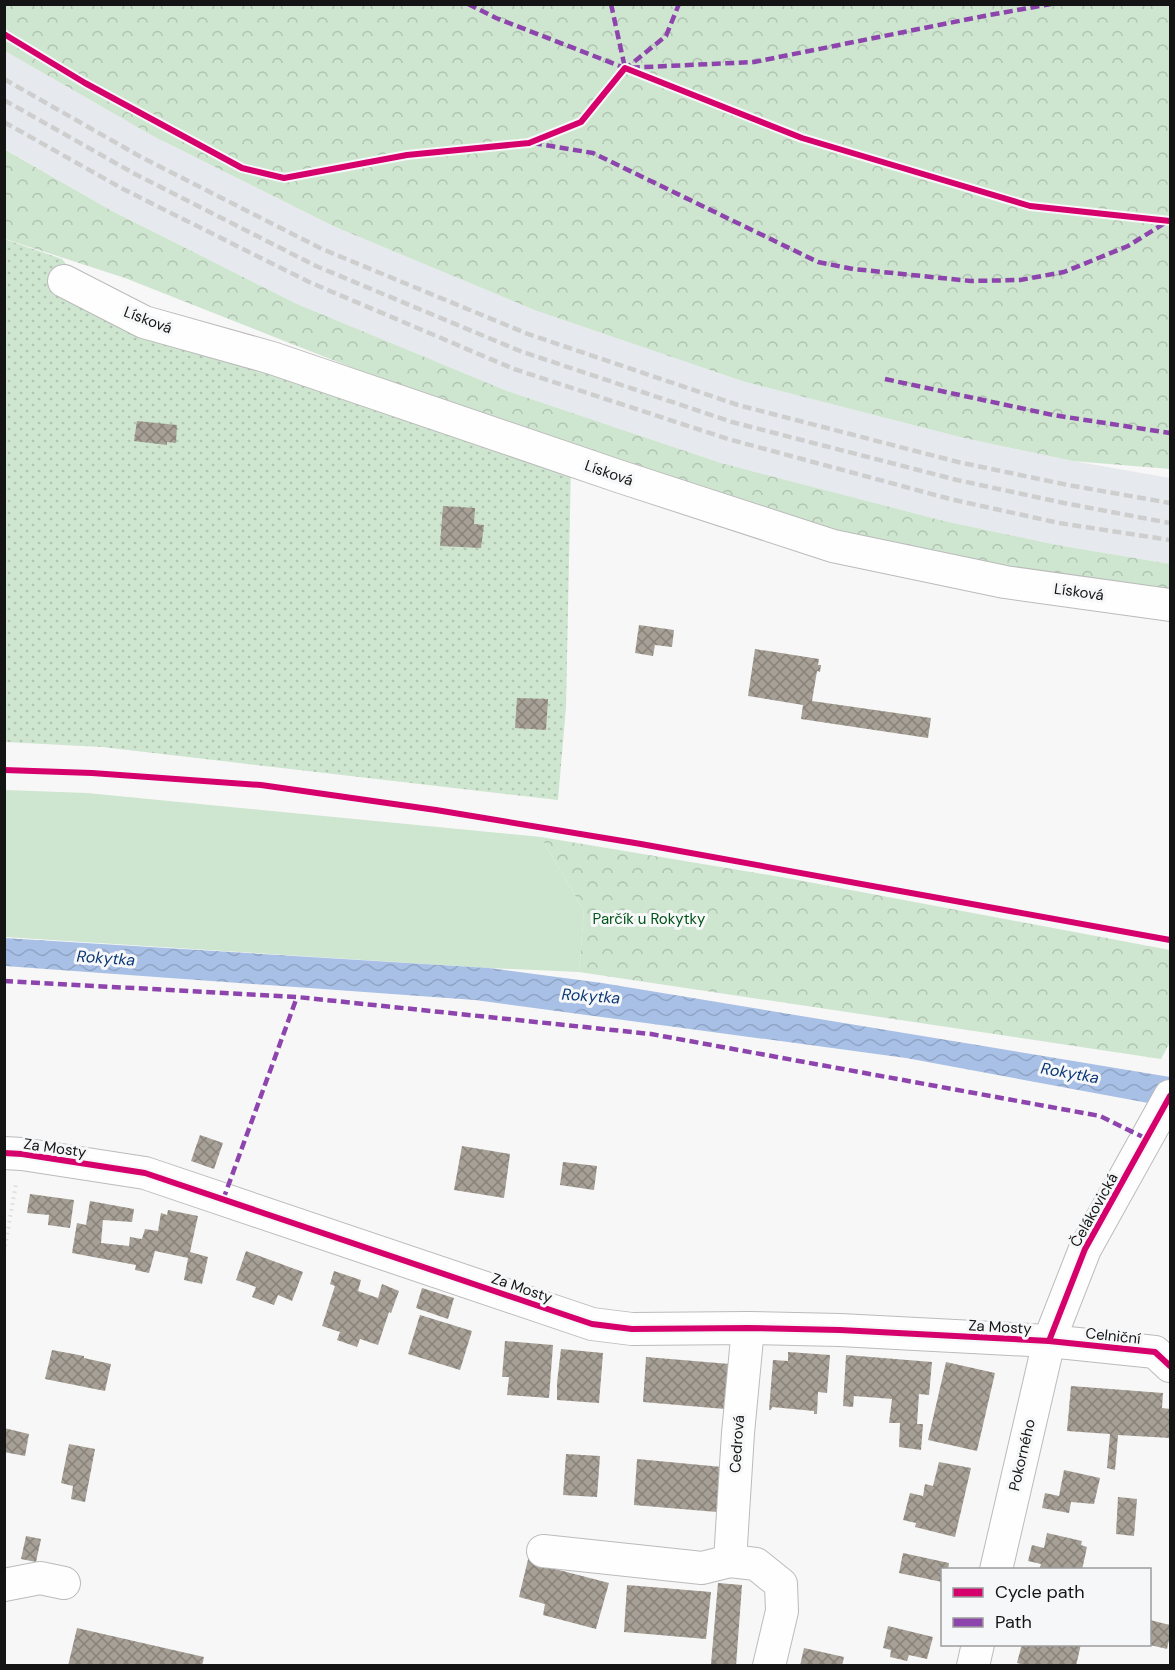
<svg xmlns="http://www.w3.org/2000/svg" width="1175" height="1670" font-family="'DM Sans',sans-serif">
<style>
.built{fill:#e6e9ed}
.grass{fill:#cee5cf}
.forest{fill:url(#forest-crowns)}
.garden{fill:url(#garden-dots)}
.water{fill:url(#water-waves)}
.building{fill:url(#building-cross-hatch)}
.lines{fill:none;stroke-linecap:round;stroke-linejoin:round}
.street-casing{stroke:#bbb;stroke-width:34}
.path{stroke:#ddddde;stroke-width:4;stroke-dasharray:1.5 4.5;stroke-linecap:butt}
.street{stroke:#fefefe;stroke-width:32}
.rail{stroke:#cecece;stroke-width:4.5;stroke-dasharray:9 4.5;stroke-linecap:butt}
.quiet{stroke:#8e44ad;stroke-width:4.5;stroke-dasharray:9 4.5;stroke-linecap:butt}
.cycleway-casing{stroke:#f6f7f8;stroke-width:10}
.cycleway{stroke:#d6006c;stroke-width:6}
.labels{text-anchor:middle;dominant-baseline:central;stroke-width:6;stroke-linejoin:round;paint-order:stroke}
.street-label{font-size:15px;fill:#141414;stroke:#f6f7f8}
.park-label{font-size:15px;fill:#005317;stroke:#f6f7f8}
.water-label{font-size:16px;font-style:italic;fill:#0a3775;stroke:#f6f7f8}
</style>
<defs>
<pattern id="forest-crowns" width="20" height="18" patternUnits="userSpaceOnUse" patternTransform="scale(1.5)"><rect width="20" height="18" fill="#cee5cf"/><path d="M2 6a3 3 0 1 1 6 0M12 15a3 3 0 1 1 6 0" fill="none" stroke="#b0c4b1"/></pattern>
<pattern id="garden-dots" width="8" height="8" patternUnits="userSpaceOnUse" patternTransform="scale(1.5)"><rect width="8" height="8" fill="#cee5cf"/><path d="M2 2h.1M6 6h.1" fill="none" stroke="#b0c4b1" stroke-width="1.8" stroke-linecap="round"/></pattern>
<pattern id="water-waves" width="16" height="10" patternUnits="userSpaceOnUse" patternTransform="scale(1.5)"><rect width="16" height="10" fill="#a8c0e6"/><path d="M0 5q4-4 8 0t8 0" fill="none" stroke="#90a4c4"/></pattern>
<pattern id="building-cross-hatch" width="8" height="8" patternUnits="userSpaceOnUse" patternTransform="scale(1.5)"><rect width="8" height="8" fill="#a7a096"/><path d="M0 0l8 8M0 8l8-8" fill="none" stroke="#878179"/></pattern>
</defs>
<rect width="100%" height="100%" fill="#f7f7f7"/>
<path class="built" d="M5,51L153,136L333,226L537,311L745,382L964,438L1073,461L1170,478V564L1057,545L944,521L721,463L507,391L297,304L112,211L5,149Z"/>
<path class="grass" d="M5,790L87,793L541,837L584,911L579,972L489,968L5,937Z"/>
<g class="forest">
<path d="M5,4L1170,5V469L1073,461L964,438L745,382L537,311L333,226L153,136L5,51Z"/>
<path d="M4,149L112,211L297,304L507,391L721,463L944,521L1057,545L1170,564V600L871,545L424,396L125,278L5,239Z"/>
<path d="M541,837L787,878L1170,950V1042L1161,1059L579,972L584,911Z"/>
</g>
<path class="garden" d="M4,239L62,259L114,321L571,464L566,707L558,800L102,747L5,742Z"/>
<path class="water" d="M4,938L489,968L602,983L1170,1077V1107L906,1058L475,1000L5,966Z"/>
<g class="building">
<path d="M137,421L177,425L176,443L167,442V445L134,441Z"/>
<path d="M443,506L475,508L474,524L484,525L481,548L440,546Z"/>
<path d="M639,625L674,630L672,647L655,645L653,656L635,653Z"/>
<path d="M755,649L819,659L818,665H821L820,672L817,671L812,701L931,718L928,738L801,719L803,705L748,696Z"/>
<path d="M517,698L548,699L546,730L515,728Z"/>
<path d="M200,1135L223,1143L214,1169L191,1161Z"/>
<path d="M462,1146L510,1154L504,1198L454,1190Z"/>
<path d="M563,1162L597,1166L594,1190L560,1185Z"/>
<path d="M30,1194L74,1200L70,1228L48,1225L49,1215L27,1213Z"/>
<path d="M90,1201L134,1209L132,1222L103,1220L101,1243L129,1246L130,1237L142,1239L145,1229L158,1231L161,1213L167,1215L168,1210L198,1216L190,1252L208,1257L202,1284L184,1280L188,1258L155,1251L149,1273L135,1270L136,1265L72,1253L77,1223L86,1225Z"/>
<path d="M246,1251L303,1272L292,1301L278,1295L274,1305L252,1297L256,1287L236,1280Z"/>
<path d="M334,1271L361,1280L358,1291L378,1298L382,1284L399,1291L391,1313L389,1312L378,1345L360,1339L357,1347L337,1340L340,1332L322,1326L335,1286L330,1284Z"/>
<path d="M422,1288L454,1298L448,1319L416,1308Z"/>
<path d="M420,1315L472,1331L460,1370L408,1354Z"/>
<path d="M505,1341L553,1345L549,1398L507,1395L509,1377H502Z"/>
<path d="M561,1349L603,1353L599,1403L557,1400V1383Z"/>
<path d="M52,1350L84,1356V1358L111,1364L105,1391L45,1379Z"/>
<path d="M788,1352L830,1355L827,1393L818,1392L817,1414H814V1411L772,1407L771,1410H769L773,1360L788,1361Z"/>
<path d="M846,1355L932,1362L929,1395L919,1394L917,1424H923L921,1450L899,1447L900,1423H889L892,1399L854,1396L853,1407L843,1406Z"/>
<path d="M646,1357L730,1364L725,1409L643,1402Z"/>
<path d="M946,1362L995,1373L977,1451L928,1440Z"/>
<path d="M1071,1386L1163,1393L1162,1408L1170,1409V1438L1118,1435L1115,1470L1107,1468L1110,1434L1067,1431Z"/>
<path d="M4,1428L29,1434L25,1456L4,1452Z"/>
<path d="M69,1444L95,1449L85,1502L71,1499L73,1486L61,1483Z"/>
<path d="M566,1454L600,1456L597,1497L563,1495Z"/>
<path d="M637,1459L722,1467L717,1512L634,1505Z"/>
<path d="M939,1462L971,1468L955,1537L915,1527L916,1523L903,1520L910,1493L923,1496L925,1484L933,1486Z"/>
<path d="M1064,1470L1100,1478L1094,1504L1071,1502L1069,1513L1042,1508L1045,1493L1059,1496Z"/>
<path d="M1118,1497L1137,1499L1134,1536L1116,1534Z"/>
<path d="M1047,1533L1082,1541L1081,1545L1087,1547L1082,1570H1039L1041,1564L1028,1561L1032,1545L1044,1548Z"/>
<path d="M26,1536L41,1539L36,1562L21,1559Z"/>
<path d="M530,1551L558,1559L555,1569L609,1583L596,1629L543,1615L545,1604L519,1597Z"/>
<path d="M903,1553L949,1563L948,1570H942V1582L899,1573Z"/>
<path d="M718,1583L742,1585L736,1666L711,1664Z"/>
<path d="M627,1585L711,1592L706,1639L624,1632Z"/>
<path d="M1150,1620L1170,1625V1636L1167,1649L1150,1645Z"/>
<path d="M888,1626L933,1637L927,1659L909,1655L907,1661L890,1657L891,1650L883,1648Z"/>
<path d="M77,1628L204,1657L202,1666H68Z"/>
<path d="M1022,1644H1081L1076,1666H1028L1017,1663Z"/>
<path d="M804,1648L844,1657L842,1666H800Z"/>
</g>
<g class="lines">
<g class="street-casing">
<g id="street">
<path d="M64,281L144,322L272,358L621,477L833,546L1005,582L1170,605"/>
<path d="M4,1153L22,1154L145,1173L592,1324L632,1329L748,1328L840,1330L1049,1341L1155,1352L1170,1366"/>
<path d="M748,1328L738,1433L730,1561L756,1564L781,1584L782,1611L769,1666"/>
<path d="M543,1551L702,1568L730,1561"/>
<path d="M996,1570L1049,1341L1085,1249L1170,1096"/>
<path d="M4,1585L40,1578L64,1583"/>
<path d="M973,1666L978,1644"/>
</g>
</g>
<path class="path" d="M4,1252L16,1184"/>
<use href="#street" class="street"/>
<g class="rail">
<path d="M4,79L141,157L322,249L528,334L738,405L958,462L1068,485L1170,503"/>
<path d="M4,100L135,174L316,266L520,351L732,422L957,480L1064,503L1170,523"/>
<path d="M4,122L123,189L309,282L514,369L728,439L950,499L1059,523L1170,540"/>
</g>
<g class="quiet">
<path d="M468,4L496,18L625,68L754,62L984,16L1051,4"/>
<path d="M611,4L625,68"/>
<path d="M624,70L666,36L679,4"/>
<path d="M533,143L593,153L818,262L853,269L971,281L1020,280L1064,272L1128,246L1168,221"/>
<path d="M885,379L1053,415L1170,433"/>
<path d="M4,981L297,997L651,1034L1100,1116L1147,1139"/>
<path d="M223,1200L297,997"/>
</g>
<g class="cycleway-casing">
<g id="cycleway">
<path d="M4,34L85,83L242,168L284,178L407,155L529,143L581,122L625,68L802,138L1030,206L1170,221"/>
<path d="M4,770L92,773L261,785L436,810L641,844L1170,940"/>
<path d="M4,1153L22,1154L145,1173L592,1324L632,1329L748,1328L840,1330L1049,1341L1155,1352L1170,1366"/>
<path d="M1049,1341L1085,1249L1170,1096"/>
</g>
</g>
<use href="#cycleway" class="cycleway"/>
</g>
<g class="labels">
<g class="street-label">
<text transform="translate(148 320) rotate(21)">Lísková</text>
<text transform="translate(609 473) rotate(19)">Lísková</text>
<text transform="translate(1079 592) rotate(8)">Lísková</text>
<text transform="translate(55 1148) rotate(8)">Za Mosty</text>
<text transform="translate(1094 1210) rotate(-61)">Čelákovická</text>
<text transform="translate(522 1288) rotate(19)">Za Mosty</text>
<text transform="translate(1000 1327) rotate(3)">Za Mosty</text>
<text transform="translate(1113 1336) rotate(6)">Celniční</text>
<text transform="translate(737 1444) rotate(-86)">Cedrová</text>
<text transform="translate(1022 1455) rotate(-77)">Pokorného</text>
</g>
<g class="park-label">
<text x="649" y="919">Parčík u Rokytky</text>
</g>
<g class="water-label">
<text transform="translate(106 958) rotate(4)">Rokytka</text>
<text transform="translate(591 996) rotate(4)">Rokytka</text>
<text transform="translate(1070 1073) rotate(10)">Rokytka</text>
</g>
</g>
<rect width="1175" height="1670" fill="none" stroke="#141414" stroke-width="12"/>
<rect x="941" y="1568" width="210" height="78" fill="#f6f7f8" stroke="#9c9c9d" stroke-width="1.5"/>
<rect x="953" y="1588" width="30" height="9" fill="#d6006c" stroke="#9c9c9d" stroke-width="1.5"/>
<text x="995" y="1598" font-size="18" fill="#141414">Cycle path</text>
<rect x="953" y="1618" width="30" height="9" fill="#8e44ad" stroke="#9c9c9d" stroke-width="1.5"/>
<text x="995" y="1628" font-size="18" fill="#141414">Path</text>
</svg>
